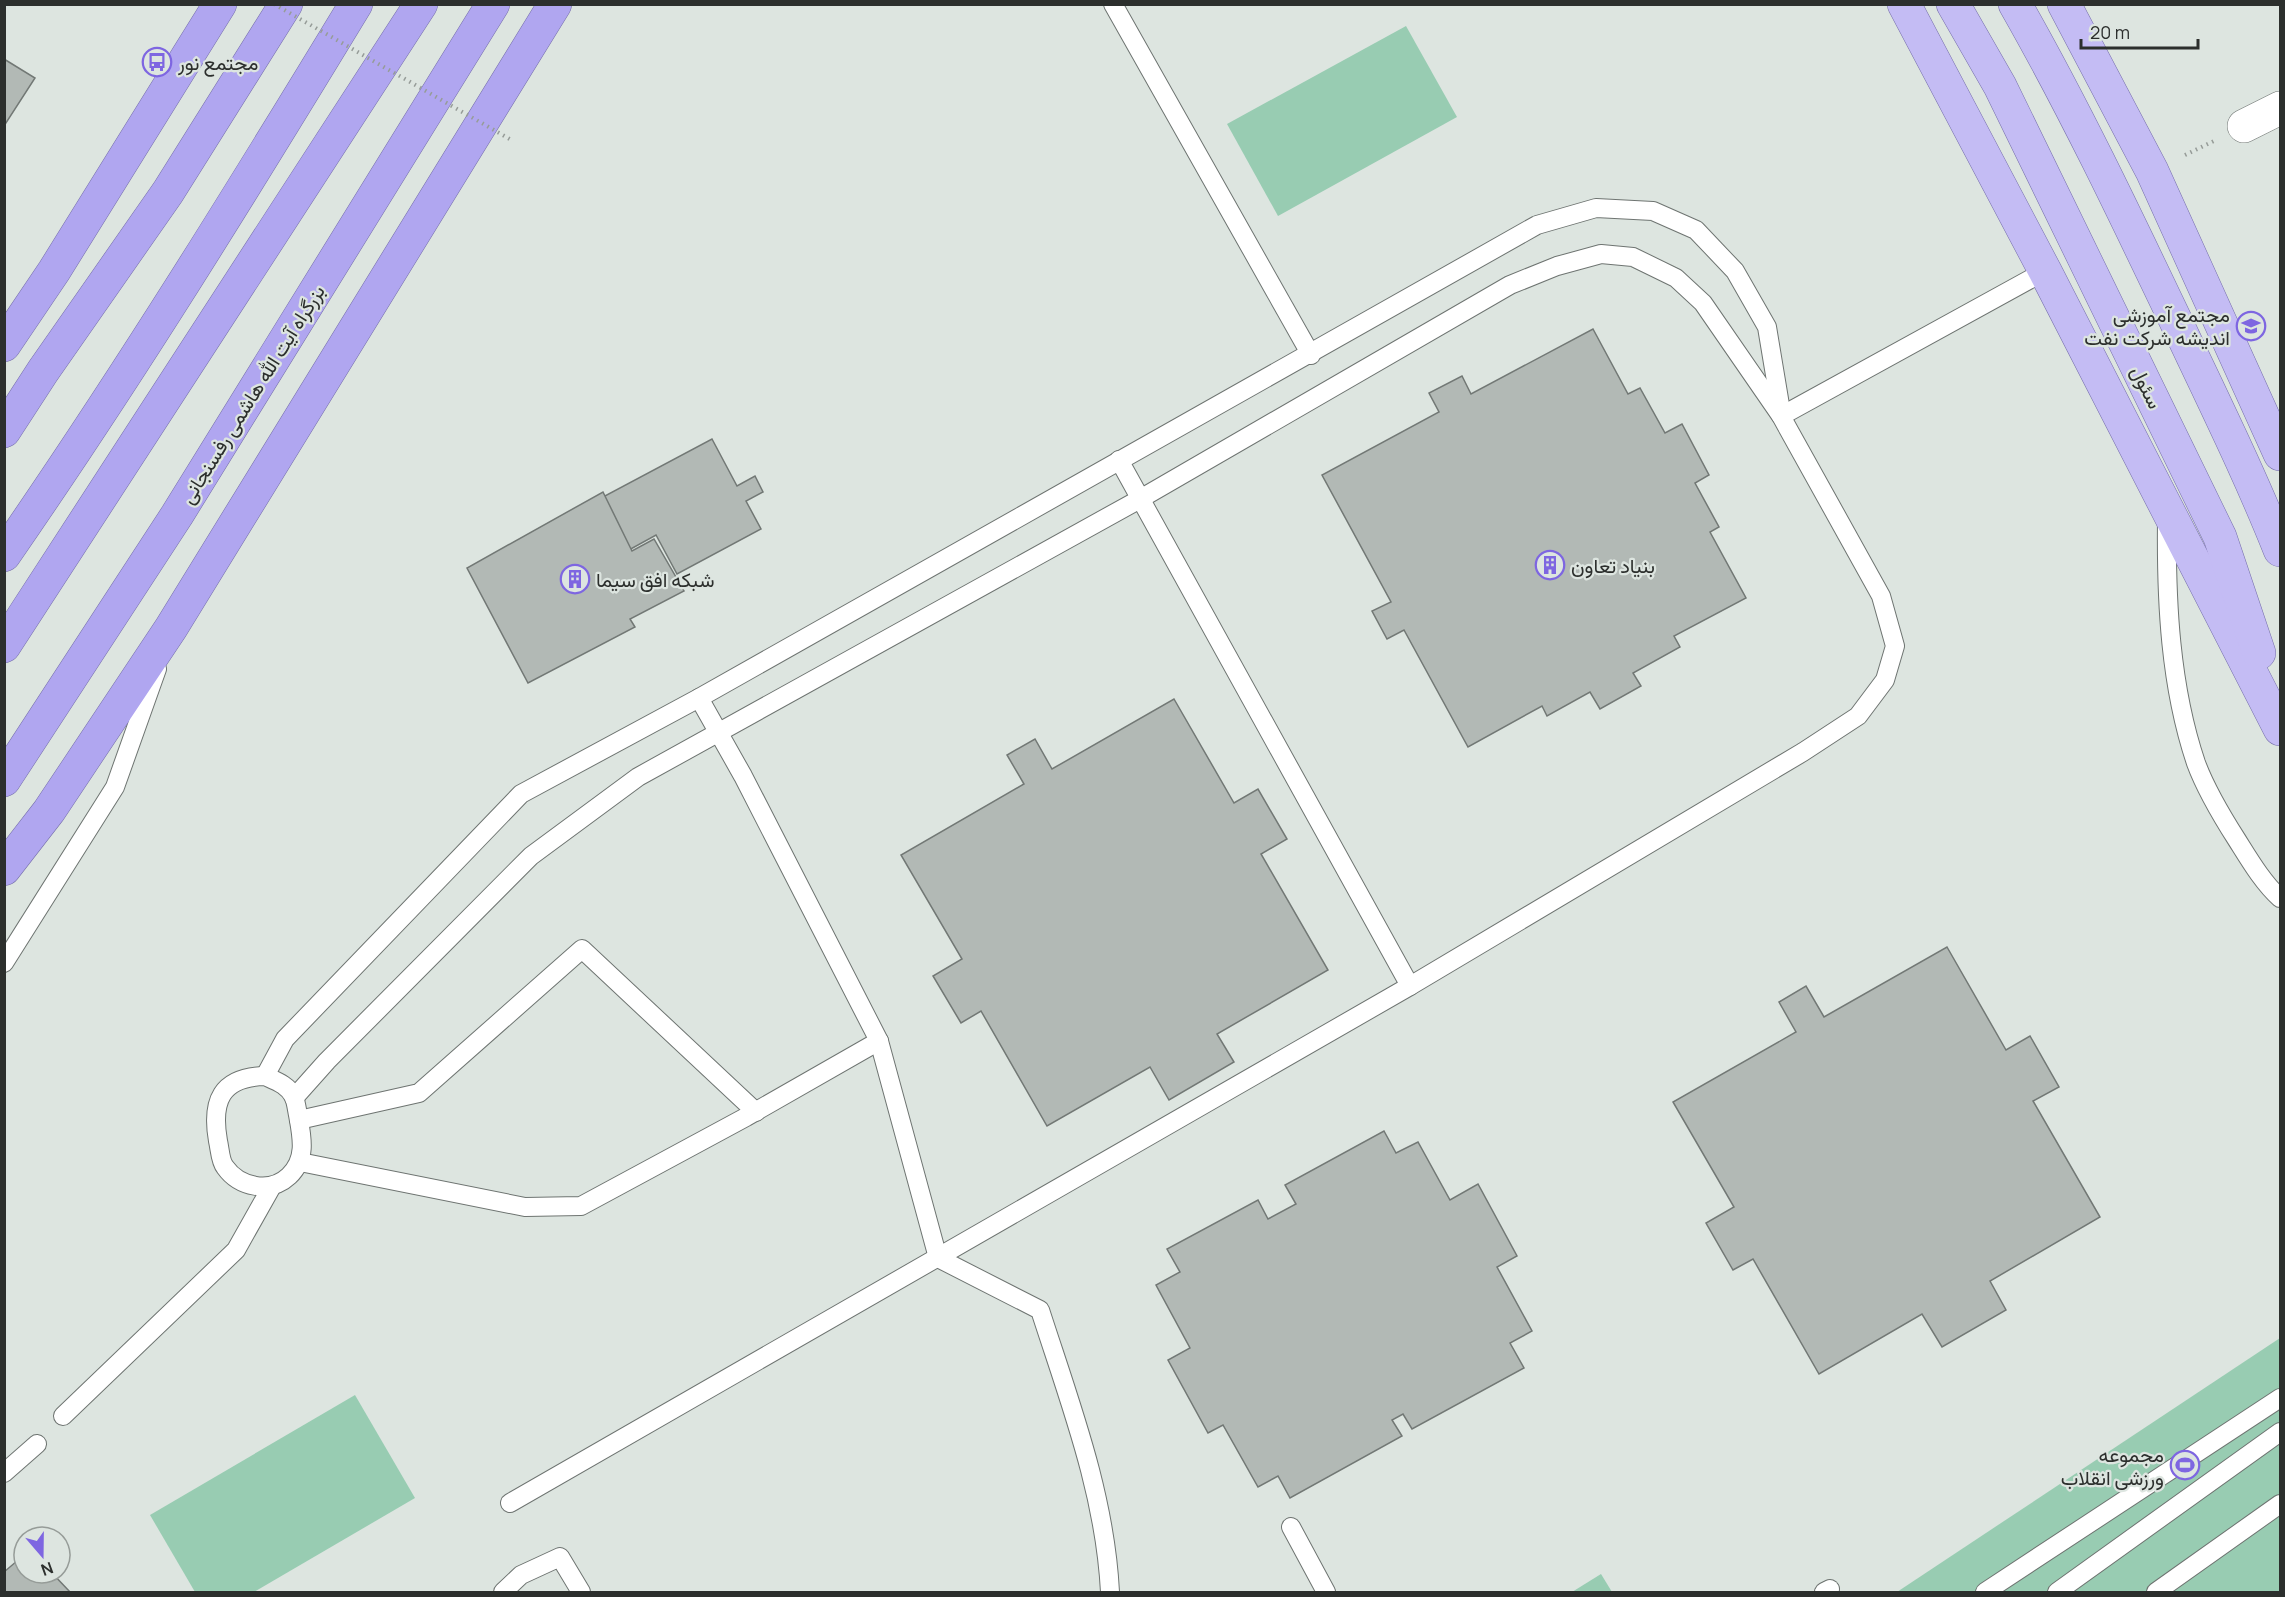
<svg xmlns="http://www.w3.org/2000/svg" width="2285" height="1597" font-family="Manrope,Vazirmatn,sans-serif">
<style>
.pitch{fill:#98ccb2}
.building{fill:#b2b9b5;stroke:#727875;stroke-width:1.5}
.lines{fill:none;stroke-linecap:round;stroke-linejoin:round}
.service-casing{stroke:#6e7471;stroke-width:20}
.minor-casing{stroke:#6e7471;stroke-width:34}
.primary-casing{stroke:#756eaa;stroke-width:34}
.trunk-casing{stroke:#756eaa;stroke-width:34}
.path{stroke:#969c98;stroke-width:4;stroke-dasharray:1.5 4.5;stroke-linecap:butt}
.service{stroke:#fff;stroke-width:18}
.minor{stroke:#fff;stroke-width:33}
.primary{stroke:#c4bcf4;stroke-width:33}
.trunk{stroke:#b0a6f0;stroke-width:33}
.path-bridge{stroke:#969c98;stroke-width:4;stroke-dasharray:1.5 4.5;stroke-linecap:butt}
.labels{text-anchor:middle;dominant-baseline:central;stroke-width:4.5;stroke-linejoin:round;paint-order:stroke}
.poi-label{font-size:20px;fill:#2c2f2d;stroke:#dde5e0;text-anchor:start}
.street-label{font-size:20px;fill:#2c2f2d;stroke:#dde5e0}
</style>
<rect width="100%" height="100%" fill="#dde5e0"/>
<g class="pitch">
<path d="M1406,26L1457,117L1278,216L1227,124Z"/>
<path d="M2280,1338V1592H1897Z"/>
<path d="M355,1395L415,1498L254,1592H195L150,1515Z"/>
<path d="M1601,1574L1612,1592H1572Z"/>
</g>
<g class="building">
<path d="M4,59L35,78L4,126Z"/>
<path d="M1593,329L1628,394L1640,388L1665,433L1682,424L1709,475L1695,483L1719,527L1710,532L1746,598L1674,636L1680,647L1633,673L1641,686L1600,709L1590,692L1547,716L1542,706L1468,747L1404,630L1387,639L1372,611L1391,602L1322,475L1439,412L1429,393L1462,376L1471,394Z"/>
<path d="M712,439L737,486L755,476L763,492L746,501L761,529L677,574L656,535L629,550L601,498Z"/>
<path d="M603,492L632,551L654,539L684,591L630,619L635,627L528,683L467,568Z"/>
<path d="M1174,699L1234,803L1258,789L1287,839L1261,854L1328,970L1217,1034L1234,1062L1169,1100L1150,1067L1047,1126L981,1011L961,1023L933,976L962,959L901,855L1024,784L1007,755L1035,739L1052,769Z"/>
<path d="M1947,947L2006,1050L2030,1036L2059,1087L2033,1101L2100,1217L1990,1281L2006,1310L1942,1347L1922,1314L1819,1374L1753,1259L1733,1270L1706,1223L1734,1207L1673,1102L1796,1032L1779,1002L1806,986L1824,1017Z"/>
<path d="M1384,1131L1396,1153L1418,1142L1450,1200L1478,1184L1517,1256L1497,1267L1532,1331L1510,1343L1524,1368L1412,1429L1403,1414L1392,1420L1402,1436L1290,1498L1278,1476L1258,1487L1223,1425L1208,1433L1168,1360L1190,1348L1156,1285L1180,1272L1167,1249L1258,1200L1268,1219L1296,1204L1285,1185Z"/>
<path d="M24,1555V1573H52L70,1592H4V1572Z"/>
</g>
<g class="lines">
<g class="service-casing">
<g id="service">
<path d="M1113,4L1311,355"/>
<path d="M1781,416L2045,271"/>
<path d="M2167,520C2166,601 2170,686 2196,763C2206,790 2221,815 2237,840C2249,859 2263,883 2280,898"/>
<path d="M699,698L743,776L879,1041L938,1258L1040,1310C1070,1403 1105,1494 1110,1592"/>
<path d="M4,963L115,787L157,669"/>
<path d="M265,1076L285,1039L521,794L699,698L1537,225L1596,208L1653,211L1696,230L1735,271L1767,327L1781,411"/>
<path d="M265,1076C276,1081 288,1085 294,1097C296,1102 297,1110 298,1115C302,1137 307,1159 289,1176C270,1194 239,1187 225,1167C220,1161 220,1149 218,1141C211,1101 221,1077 265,1076Z"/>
<path d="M294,1098L327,1061L531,856L638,777L1140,499L1510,285L1557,266L1601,254L1633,257L1676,278L1703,303L1781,416L1881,596L1895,646L1885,680L1858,716L1803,752L1410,986"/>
<path d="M299,1120L419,1093L582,949L756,1112"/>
<path d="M300,1162L525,1207L581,1206L746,1117L879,1041"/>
<path d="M63,1416L236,1250L272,1186"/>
<path d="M4,1473L37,1444"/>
<path d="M510,1503L1410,986L1119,460"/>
<path d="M1291,1527L1326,1592"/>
<path d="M503,1592L521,1575L560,1557L581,1592"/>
<path d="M1824,1592L1830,1589"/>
<path d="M1985,1592L2280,1398"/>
<path d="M2057,1592L2280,1432"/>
<path d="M2156,1592L2280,1504"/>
</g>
</g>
<g class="minor-casing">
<path id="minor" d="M2244,126L2280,108"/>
</g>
<g class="primary-casing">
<g id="primary">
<path d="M1904,4L2045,271L2280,729"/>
<path d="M1953,4L2000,86L2220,537L2259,653"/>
<path d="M2015,4C2076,111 2129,223 2182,334C2216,406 2251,477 2280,550"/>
<path d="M2064,4L2152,171L2280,454"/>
</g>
</g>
<g class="trunk-casing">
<g id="trunk">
<path d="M4,345L54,271L220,4"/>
<path d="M4,431L43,371L168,192L286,4"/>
<path d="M4,555C128,376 243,190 356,4"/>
<path d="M4,646L421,4"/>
<path d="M4,780L177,515L493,4"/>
<path d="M4,869L49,811L171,628L555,4"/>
</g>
</g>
<path class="path" d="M2185,155L2214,141"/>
<use href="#service" class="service"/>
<use href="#minor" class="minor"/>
<use href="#primary" class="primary"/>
<use href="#trunk" class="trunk"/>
<path class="path-bridge" d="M274,4L513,141"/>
</g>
<defs>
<g id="bus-ring" transform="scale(1.5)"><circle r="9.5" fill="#dde5e0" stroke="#7e66e1" stroke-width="1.5"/><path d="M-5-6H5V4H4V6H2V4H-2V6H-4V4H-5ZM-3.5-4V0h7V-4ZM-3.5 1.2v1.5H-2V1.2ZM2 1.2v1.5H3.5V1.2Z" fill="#7e66e1"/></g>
<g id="school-ring" transform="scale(1.5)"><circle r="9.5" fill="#dde5e0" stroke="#7e66e1" stroke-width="1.5"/><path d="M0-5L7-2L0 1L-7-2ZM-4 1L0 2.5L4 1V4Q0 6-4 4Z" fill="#7e66e1"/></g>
<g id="building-ring" transform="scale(1.5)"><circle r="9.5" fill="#dde5e0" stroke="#7e66e1" stroke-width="1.5"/><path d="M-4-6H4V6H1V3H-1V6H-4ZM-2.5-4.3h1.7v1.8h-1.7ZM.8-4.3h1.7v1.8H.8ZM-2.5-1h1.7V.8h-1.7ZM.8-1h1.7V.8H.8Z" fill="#7e66e1"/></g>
<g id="stadium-ring" transform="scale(1.5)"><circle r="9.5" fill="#dde5e0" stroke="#7e66e1" stroke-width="1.5"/><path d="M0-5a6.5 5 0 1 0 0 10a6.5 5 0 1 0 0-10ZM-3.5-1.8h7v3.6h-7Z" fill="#7e66e1"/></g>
</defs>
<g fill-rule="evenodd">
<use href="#bus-ring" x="157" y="62"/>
<use href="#school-ring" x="2251" y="326"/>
<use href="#building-ring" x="1550" y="565"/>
<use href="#building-ring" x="575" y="579"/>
<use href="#stadium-ring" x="2185" y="1465"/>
</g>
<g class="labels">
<g class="poi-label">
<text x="178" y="62">مجتمع نور</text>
<text x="2230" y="314" text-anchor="end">مجتمع آموزشی<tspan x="2230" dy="23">اندیشه شرکت نفت</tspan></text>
<text x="1571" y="565">بنیاد تعاون</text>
<text x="596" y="579">شبکه افق سیما</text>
<text x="2164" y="1454" text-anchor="end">مجموعه<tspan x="2164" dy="23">ورزشی انقلاب</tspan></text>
</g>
<g class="street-label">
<text transform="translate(2147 387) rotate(64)">سئول</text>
<text transform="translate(252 394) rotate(-58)">بزرگراه آیت الله هاشمی رفسنجانی</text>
</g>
</g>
<rect width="2285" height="1597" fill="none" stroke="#2c2f2d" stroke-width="12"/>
<g transform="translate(42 1555) rotate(160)"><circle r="28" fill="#dde5e0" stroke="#969c98" stroke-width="1.5"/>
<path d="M0-4.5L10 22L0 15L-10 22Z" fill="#7e66e1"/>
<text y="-9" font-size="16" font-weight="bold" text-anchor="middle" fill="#2c2f2d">N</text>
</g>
<path d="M2081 39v9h117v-9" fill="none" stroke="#2c2f2d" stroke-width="3"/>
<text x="2090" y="39" font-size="18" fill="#2c2f2d" stroke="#dde5e0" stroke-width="4.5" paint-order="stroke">20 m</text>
</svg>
